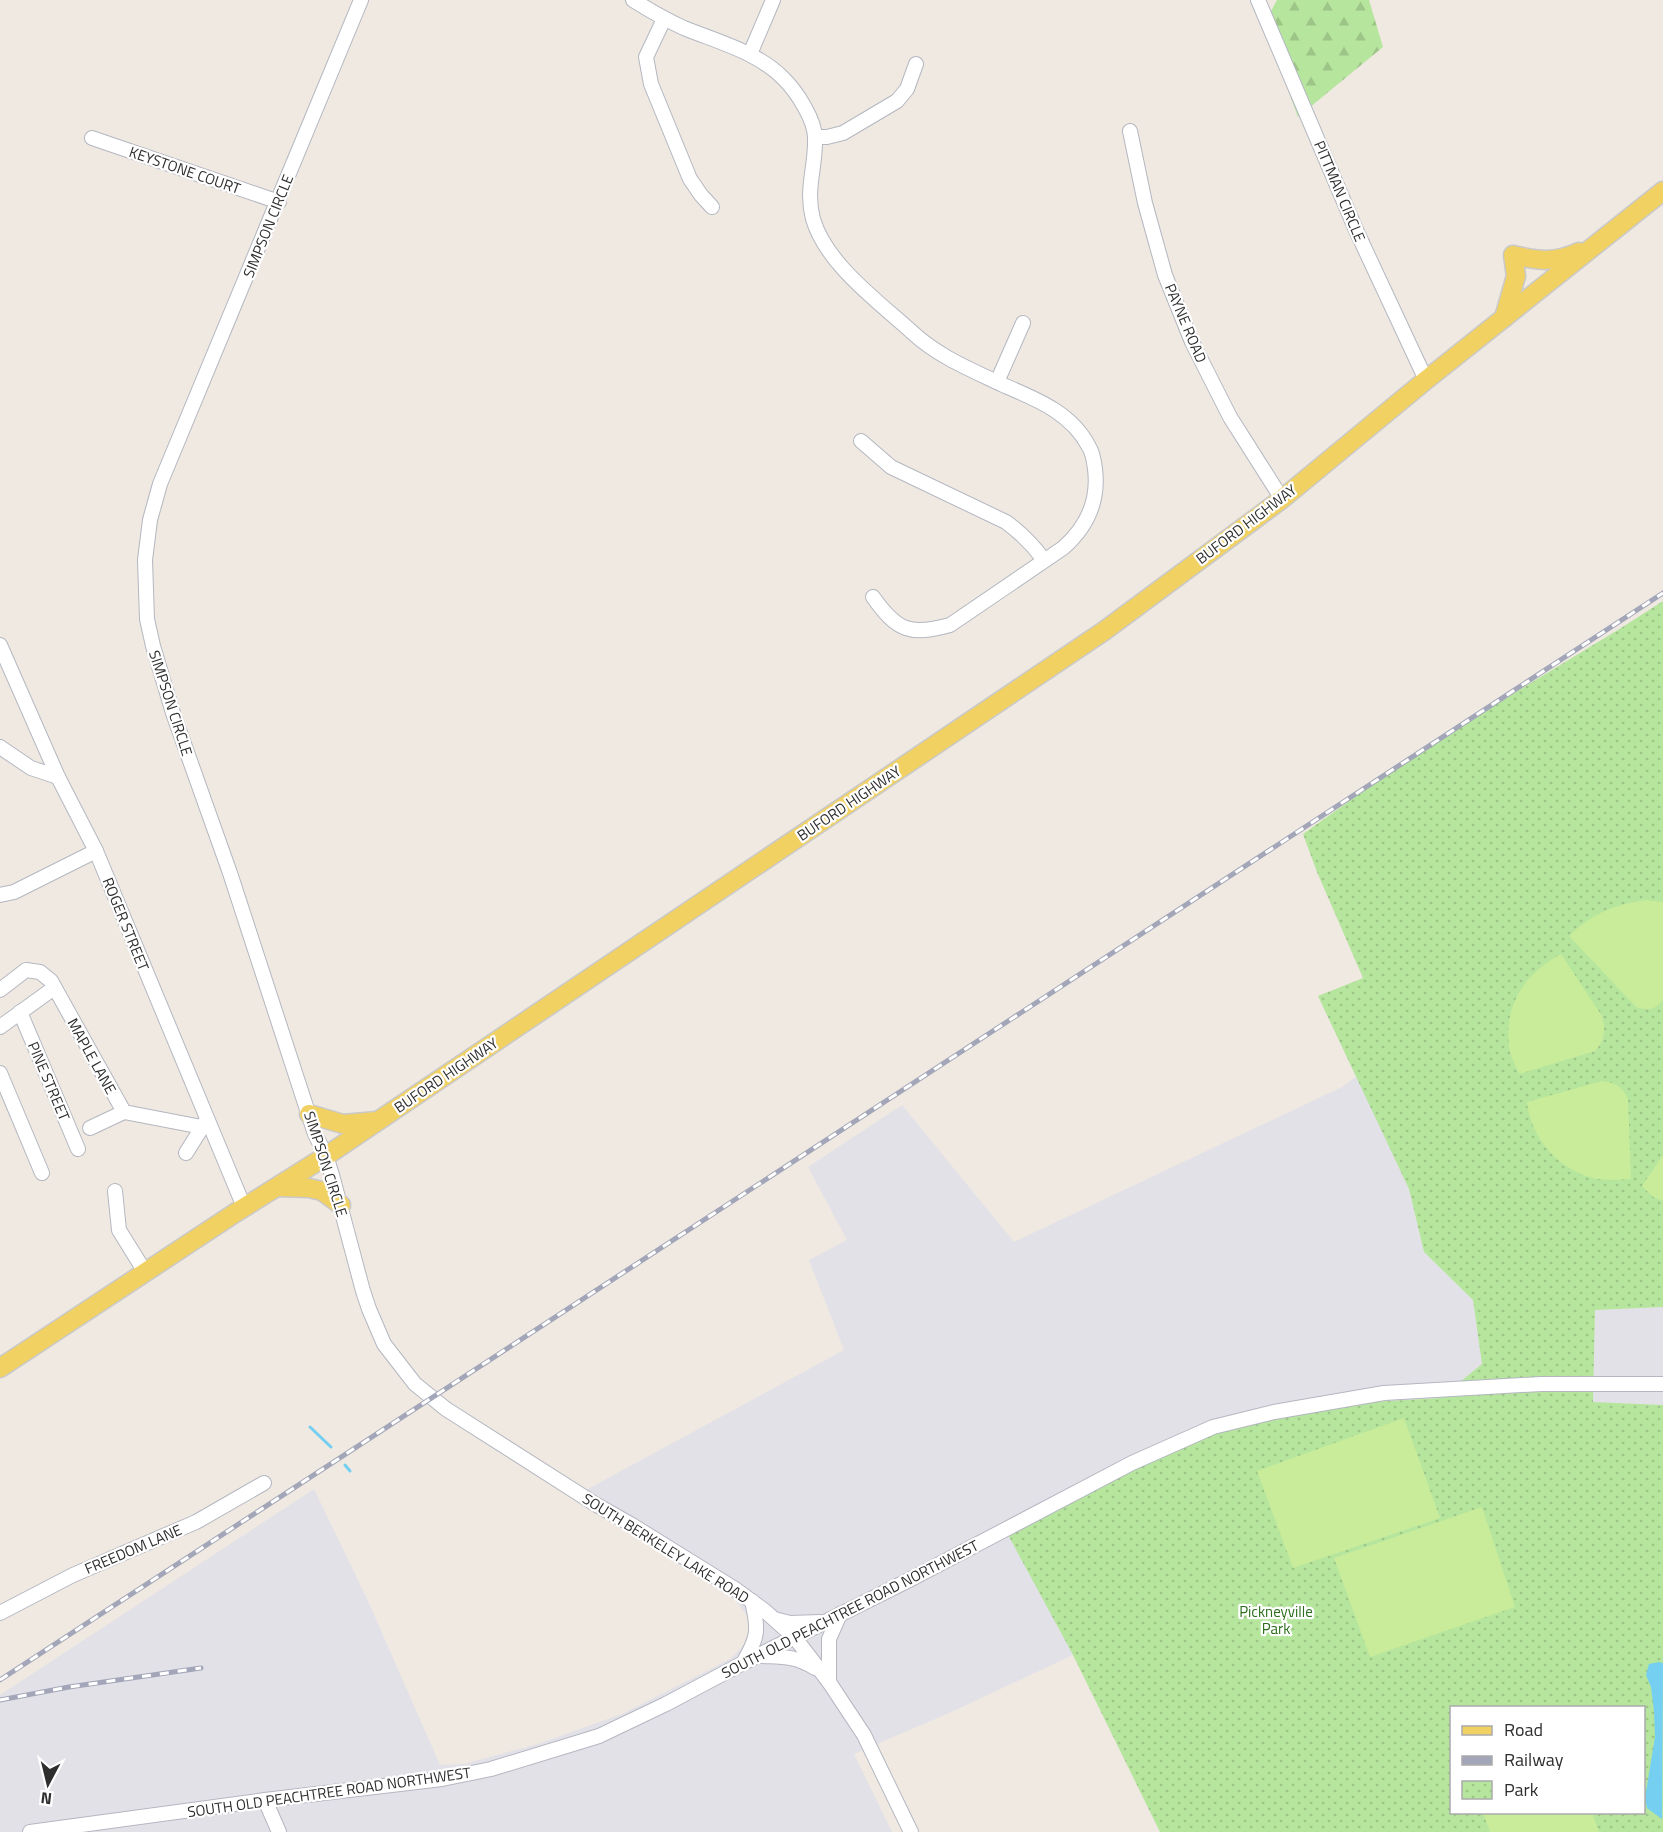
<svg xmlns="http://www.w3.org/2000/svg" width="1663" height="1832" font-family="'Titillium Web',sans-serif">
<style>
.industrial{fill:#e3e1e8}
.forest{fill:url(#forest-firs)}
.park{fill:url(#park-dots);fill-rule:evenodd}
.pitch{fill:#c9ec9a}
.water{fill:#75cff0}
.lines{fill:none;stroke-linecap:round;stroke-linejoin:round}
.stream{stroke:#75cff0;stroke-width:3}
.minor-casing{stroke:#b4b7c1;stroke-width:16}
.major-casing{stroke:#c9c9c9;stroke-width:21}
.minor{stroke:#fff;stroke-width:14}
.major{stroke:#f2d163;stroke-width:18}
.rail-casing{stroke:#a3a6b8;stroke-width:5}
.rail{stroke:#fff;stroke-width:3;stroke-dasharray:9;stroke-linecap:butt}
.labels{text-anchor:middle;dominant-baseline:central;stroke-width:4.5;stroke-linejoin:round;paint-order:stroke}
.street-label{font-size:15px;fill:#2e2e2e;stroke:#fff}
.park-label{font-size:15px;fill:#2c6e1b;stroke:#fff}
</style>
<defs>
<pattern id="forest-firs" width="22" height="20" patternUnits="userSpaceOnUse" patternTransform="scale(1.5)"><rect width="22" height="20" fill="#b6e59e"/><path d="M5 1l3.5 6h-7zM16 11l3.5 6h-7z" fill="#9dc588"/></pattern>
<pattern id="park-dots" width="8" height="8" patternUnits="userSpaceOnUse" patternTransform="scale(1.5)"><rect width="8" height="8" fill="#b6e59e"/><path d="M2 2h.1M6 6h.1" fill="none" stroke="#9dc588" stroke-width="1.8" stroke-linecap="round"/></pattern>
</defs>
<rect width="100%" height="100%" fill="#efe9e1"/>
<g class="industrial">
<path d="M1357,1076L1409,1189L1424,1252L1473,1300L1482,1364L1440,1398L1370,1402L1008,1534L1073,1655L949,1713L854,1754L892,1832H0V1695L314,1489L368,1601L440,1765L464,1764L538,1744L622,1714L730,1659L749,1640L750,1620L736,1601L573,1497L844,1350L809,1260L847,1240L808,1167L902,1105L1014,1242L1342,1087Z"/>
<path d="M1663,1307V1405L1593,1402L1595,1310Z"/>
</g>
<path class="forest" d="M1277,0H1369L1383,47L1298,117L1264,24Z"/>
<path class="park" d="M1663,601V1307L1595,1310L1593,1402L1663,1405V1832H1160L1073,1655L1007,1533L1091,1489L1198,1438L1275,1417L1370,1402L1440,1398L1482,1364L1473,1300L1424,1252L1409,1189L1318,996L1363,978L1317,872L1303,834L1422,749L1621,628ZM1452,1708H1644V1812H1452Z"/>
<g class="pitch">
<path d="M1646,900L1663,902V1000C1655,1010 1648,1011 1636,1007L1569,936C1593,913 1613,905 1646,900Z"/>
<path d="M1561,954L1602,1016C1606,1031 1605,1040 1595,1051L1519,1074C1516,1067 1512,1059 1510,1052C1502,1007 1523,975 1561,954Z"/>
<path d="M1602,1081C1616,1083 1622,1086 1628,1099L1631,1179C1617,1180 1602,1181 1589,1177C1555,1166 1531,1137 1527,1102Z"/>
<path d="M1663,1155V1201L1653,1197L1642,1186Z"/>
<path d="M1404,1418L1440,1518L1293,1568L1257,1471Z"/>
<path d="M1482,1507L1515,1607L1370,1657L1334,1558Z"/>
<path d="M1483,1813H1592L1599,1832H1490Z"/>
</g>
<path class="water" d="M1659,1662L1663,1663L1662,1819L1647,1808L1645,1798L1655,1737L1654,1711L1651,1687L1646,1675L1649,1664Z"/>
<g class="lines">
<g class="stream">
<path d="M310,1427L331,1447"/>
<path d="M345,1465L350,1471"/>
</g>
<g class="minor-casing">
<g id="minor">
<path d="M361,0L160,484L150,520L145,560L147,619L153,646L173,713L230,873L315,1134L326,1156L332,1175L363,1291L369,1309L384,1344L415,1384L446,1409L595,1504L632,1525L735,1589L765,1611L795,1638L829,1682L864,1735L911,1832"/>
<path d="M633,0C649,10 666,20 684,28C718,42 758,52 784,79C797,92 815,120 815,138C816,167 805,189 813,219C826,264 879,302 913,333C939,357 972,370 1003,385C1036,399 1072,413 1089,447C1093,453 1094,461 1095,469C1099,501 1087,527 1063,548L950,625C910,636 897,631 873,597"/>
<path d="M1258,0L1356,230L1426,380"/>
<path d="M664,19L646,57L651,84L690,179L701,195L712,207"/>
<path d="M750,54L773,0"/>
<path d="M1130,131L1145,203L1165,275L1192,342L1230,417L1282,499"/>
<path d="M815,137H827L843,133L897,101L907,89L916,64"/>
<path d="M92,138L279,202"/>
<path d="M997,382L1023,323"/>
<path d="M861,441L891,467L1006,522C1021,533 1033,545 1044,560"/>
<path d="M0,645L58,777L96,851L244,1207"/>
<path d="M0,747L31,768L58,777"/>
<path d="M0,895L14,892L96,851"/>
<path d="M0,990L26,970L40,972L51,981L124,1112L202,1127"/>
<path d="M20,1012L78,1149"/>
<path d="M0,1027L54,988"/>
<path d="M0,1073L42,1173"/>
<path d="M90,1128L124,1112"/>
<path d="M186,1153L206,1121"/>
<path d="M115,1191L119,1230L145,1272"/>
<path d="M0,1613L73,1575L196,1522L264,1483"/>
<path d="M774,1619L790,1623L820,1622"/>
<path d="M762,1656C783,1657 796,1656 815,1668"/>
<path d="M743,1663C758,1638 759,1630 752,1601"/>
<path d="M829,1682V1639L840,1614"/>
<path d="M265,1800L279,1832"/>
<path d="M30,1832L265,1800L442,1779L491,1769L599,1736L666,1704L745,1662L911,1579L1132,1463L1213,1427L1274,1412L1384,1393L1541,1384H1663"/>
</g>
</g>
<g class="major-casing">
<g id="major">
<path d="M1504,318L1516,276L1513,255C1539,261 1555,263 1579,252"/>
<path d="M309,1114L343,1124L377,1121"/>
<path d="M277,1187L309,1188L322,1191L341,1205"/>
<path d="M0,1368L235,1213L326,1156L1104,631L1282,499L1426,380L1663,191"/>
</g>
</g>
<use href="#minor" class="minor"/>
<use href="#major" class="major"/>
<g class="rail-casing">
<g id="rail">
<path d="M0,1680L1663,593"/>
<path d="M0,1700L69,1687L201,1668"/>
</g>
</g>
<use href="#rail" class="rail"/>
</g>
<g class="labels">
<g class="street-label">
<text transform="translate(185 170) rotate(19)">KEYSTONE COURT</text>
<text transform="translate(1340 191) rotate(67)">PITTMAN CIRCLE</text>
<text transform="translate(268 226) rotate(-68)">SIMPSON CIRCLE</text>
<text transform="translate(1186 323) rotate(67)">PAYNE ROAD</text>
<text transform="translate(1246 524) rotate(-37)">BUFORD HIGHWAY</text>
<text transform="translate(171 703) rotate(72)">SIMPSON CIRCLE</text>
<text transform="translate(849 803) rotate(-34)">BUFORD HIGHWAY</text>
<text transform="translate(126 924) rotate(68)">ROGER STREET</text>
<text transform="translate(92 1056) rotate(61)">MAPLE LANE</text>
<text transform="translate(446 1075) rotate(-34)">BUFORD HIGHWAY</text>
<text transform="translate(49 1081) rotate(67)">PINE STREET</text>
<text transform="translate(326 1164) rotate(72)">SIMPSON CIRCLE</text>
<text transform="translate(666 1548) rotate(32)">SOUTH BERKELEY LAKE ROAD</text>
<text transform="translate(133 1549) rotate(-23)">FREEDOM LANE</text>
<text transform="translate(850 1609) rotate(-27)">SOUTH OLD PEACHTREE ROAD NORTHWEST</text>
<text transform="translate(329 1792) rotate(-8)">SOUTH OLD PEACHTREE ROAD NORTHWEST</text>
</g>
<g class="park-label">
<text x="1276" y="1611">Pickneyville<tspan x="1276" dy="17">Park</tspan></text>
</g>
</g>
<rect x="1450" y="1706" width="195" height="108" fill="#ffffff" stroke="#ababab" stroke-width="1.5"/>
<rect x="1462" y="1726" width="30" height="9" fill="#f2d163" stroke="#ababab" stroke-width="1.5"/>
<text x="1504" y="1736" font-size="18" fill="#2e2e2e">Road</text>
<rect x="1462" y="1756" width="30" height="9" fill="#a3a6b8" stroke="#ababab" stroke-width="1.5"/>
<text x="1504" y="1766" font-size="18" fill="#2e2e2e">Railway</text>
<rect x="1462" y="1781" width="30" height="18" fill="url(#park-dots)" stroke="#ababab" stroke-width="1.5"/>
<text x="1504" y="1796" font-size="18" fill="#2e2e2e">Park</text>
<g transform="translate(48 1784) rotate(187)" stroke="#ffffff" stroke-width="4.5" paint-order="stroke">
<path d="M0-4.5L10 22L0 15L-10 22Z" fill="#2e2e2e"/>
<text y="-9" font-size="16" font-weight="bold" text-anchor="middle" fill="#2e2e2e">N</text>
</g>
</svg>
